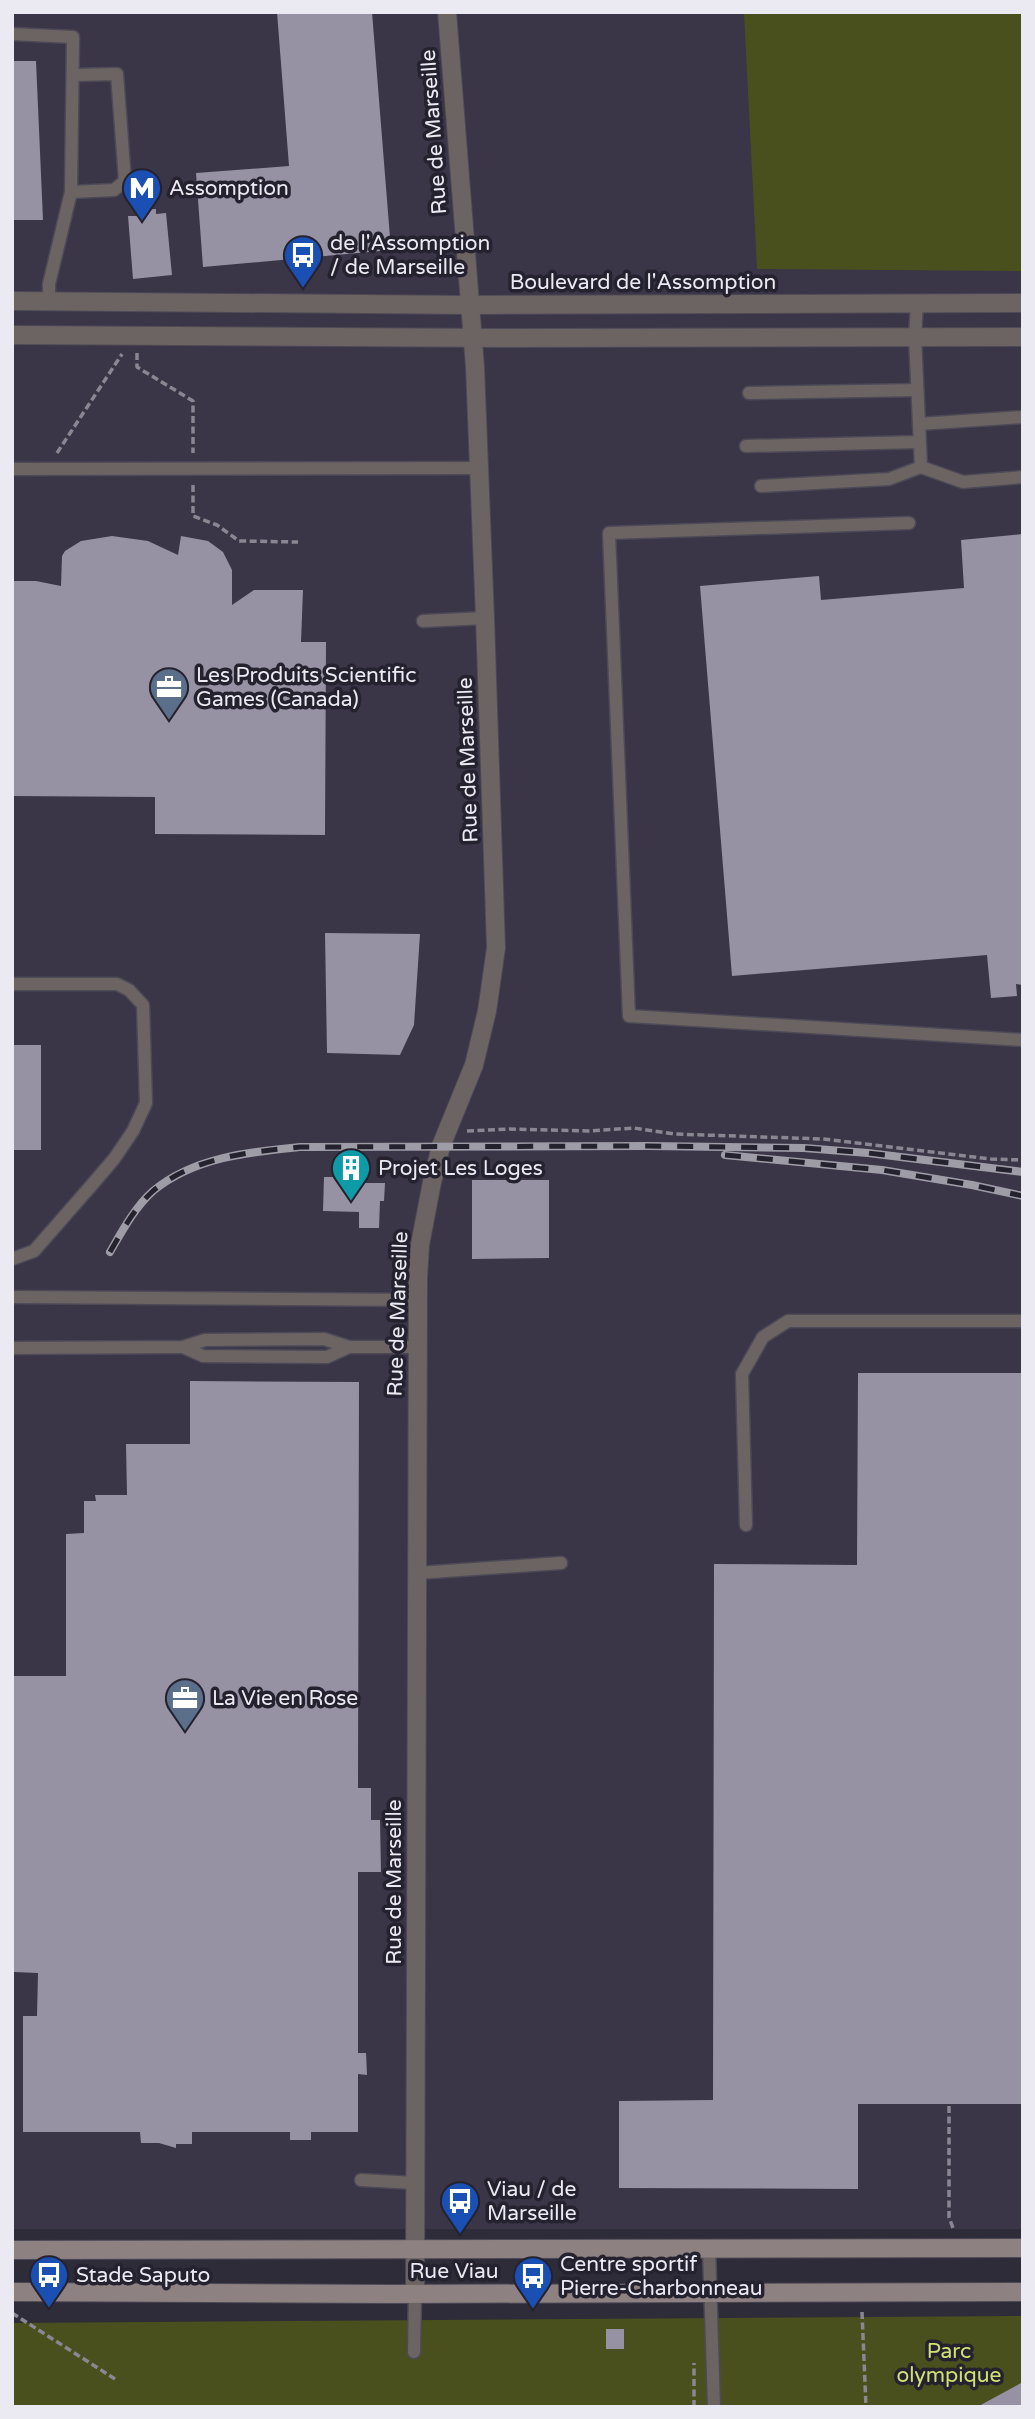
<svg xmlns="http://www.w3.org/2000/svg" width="1035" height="2419" font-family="'Varela Round',sans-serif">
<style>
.built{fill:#3a3547}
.green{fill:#4a501d}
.building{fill:#9692a3}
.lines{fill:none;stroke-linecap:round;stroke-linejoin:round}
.service-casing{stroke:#4d4a57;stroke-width:15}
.minor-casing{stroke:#4d4a57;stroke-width:20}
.tertiary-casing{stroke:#4d4a57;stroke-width:20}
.secondary-casing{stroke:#4d4a57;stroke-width:20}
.path{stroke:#898792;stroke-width:3.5;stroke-dasharray:7 3.5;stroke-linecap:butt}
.service{stroke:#6c6363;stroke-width:12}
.minor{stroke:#6c6363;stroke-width:18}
.tertiary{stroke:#6c6363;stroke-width:18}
.secondary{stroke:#8e8181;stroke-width:18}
.rail-casing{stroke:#9e9ca6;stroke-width:8}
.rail{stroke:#25222f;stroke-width:5;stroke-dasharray:16;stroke-linecap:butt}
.labels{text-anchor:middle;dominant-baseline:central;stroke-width:7;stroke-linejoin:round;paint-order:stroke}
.street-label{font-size:21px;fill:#ebe9f2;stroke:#25222f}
.poi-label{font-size:21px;fill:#ebe9f2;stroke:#25222f;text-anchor:start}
.park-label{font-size:21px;fill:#d2e272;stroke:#25222f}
</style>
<rect width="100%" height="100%" fill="#2f2c39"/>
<rect class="built" x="12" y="12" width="1011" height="2217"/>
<g class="green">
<path d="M744,12H1021L1023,271L757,269Z"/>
<path d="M1023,2316V2407H12V2323Z"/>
</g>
<g class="building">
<path d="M277,12H372L391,250L203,267L196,173L289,166Z"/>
<path d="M12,61H36L43,220H12Z"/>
<path d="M156,209V214L166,213L172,275L133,279L128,216H139L138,210Z"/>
<path d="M1023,534V985L1016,984L1017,996L991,998L987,955L732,976L700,586L819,576L821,600L964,588L961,540Z"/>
<path d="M112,536L148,541L178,555L181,536L208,541L223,552L232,570V605L254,590H303L301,642H326L325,835L155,834V797L12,796V581H36L61,586L62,556L65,551L81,541Z"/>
<path d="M325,933L420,934L414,1025L400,1055L327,1053Z"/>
<rect x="12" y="1045" width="29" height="105"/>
<path d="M324,1177H347V1183H385L384,1201H380L379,1228H359V1212L323,1211Z"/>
<path d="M472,1180H549V1258L472,1259Z"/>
<path d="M858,1373H1023V2104H858V2189L619,2188V2101L713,2100L714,1564L857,1565Z"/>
<path d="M190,1381L359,1382L358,1788H371V1820H380L381,1872H358V2053H366L367,2075L358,2074V2132H311V2140H290V2132H192V2144H176V2148L159,2143H141L140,2132H23V2016H37L38,1973L14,1972L12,1925V1676H66V1534L84,1533V1501H96L95,1495H127L126,1444H190Z"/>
<rect x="606" y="2329" width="18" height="20"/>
<path d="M1023,2382V2407H977Z"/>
</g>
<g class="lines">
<g class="service-casing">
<g id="service">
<path d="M12,34L73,37L71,192L49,284V301"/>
<path d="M71,192L114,190L125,181L117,74L73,75"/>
<path d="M917,303L915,337L921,467L963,482L1023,477"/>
<path d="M749,393L917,390"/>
<path d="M919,424L1023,417"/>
<path d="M746,446L919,442"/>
<path d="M12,469L479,468"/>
<path d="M761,486L889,479L921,467"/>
<path d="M909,523L609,533L629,1016L1023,1040"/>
<path d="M423,621L485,618"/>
<path d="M12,984H117L129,990L143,1005L146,1103L133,1131L114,1159L90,1187L34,1251L12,1259"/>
<path d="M12,1297L418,1300"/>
<path d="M183,1347L203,1356L327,1357L349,1347"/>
<path d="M12,1348L183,1347L205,1340L324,1339L349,1347H418"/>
<path d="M746,1525L742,1374L763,1337L788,1321H1023"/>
<path d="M418,1573L561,1563"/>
<path d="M361,2180L415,2183"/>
<path d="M709,2248L714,2407"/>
<path d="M414,2352L415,2294"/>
</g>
</g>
<g class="minor-casing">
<path id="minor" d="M415,2294L418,1278L420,1245L432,1182L441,1146L474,1065L487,1011L496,948L485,618L475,367L447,12"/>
</g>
<g class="tertiary-casing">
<g id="tertiary">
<path d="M12,301L470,305L1023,303"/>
<path d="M12,335L499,338L1023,337"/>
</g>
</g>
<g class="secondary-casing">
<g id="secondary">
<path d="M12,2250L1023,2248"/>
<path d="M12,2292L391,2294L1023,2292"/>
</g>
</g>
<g class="path">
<path d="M137,353V367L193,401V453"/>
<path d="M57,453L122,354"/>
<path d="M193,485V516L217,525L239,541L298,542"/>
<path d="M467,1131L509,1129L588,1131L634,1128L674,1134L823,1139L991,1159L1023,1160"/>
<path d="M949,2106V2217L953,2228"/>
<path d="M862,2312L866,2407"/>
<path d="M12,2313L115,2379"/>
<path d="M694,2407V2363"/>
</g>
<use href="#service" class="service"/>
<use href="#minor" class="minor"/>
<use href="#tertiary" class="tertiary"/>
<use href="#secondary" class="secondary"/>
<g class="rail-casing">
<g id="rail">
<path d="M725,1155L882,1170L972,1185L1023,1196"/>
<path d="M110,1252C122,1231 135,1207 153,1191C194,1157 249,1152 300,1147L648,1146L804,1148L868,1153L1023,1172"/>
</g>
</g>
<use href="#rail" class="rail"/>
</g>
<defs>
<g id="metro-pin" transform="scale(2.0125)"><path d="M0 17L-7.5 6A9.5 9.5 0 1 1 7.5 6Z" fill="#1a4fb4" stroke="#25222f"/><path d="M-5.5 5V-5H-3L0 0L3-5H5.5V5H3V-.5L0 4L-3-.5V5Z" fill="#fff"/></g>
<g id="bus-pin" transform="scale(2.0125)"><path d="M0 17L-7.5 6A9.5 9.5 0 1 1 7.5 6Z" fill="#1a4fb4" stroke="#25222f"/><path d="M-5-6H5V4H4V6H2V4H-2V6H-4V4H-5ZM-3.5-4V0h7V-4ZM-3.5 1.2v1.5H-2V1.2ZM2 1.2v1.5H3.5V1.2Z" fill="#fff"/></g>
<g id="office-pin" transform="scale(2.0125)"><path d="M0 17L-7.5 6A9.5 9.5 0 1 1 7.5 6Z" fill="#5c6f8a" stroke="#25222f"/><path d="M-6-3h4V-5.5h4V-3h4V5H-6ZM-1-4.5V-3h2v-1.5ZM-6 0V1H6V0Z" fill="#fff"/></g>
<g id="building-pin" transform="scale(2.0125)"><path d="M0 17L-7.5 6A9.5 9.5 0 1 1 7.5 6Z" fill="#0f9aa8" stroke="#25222f"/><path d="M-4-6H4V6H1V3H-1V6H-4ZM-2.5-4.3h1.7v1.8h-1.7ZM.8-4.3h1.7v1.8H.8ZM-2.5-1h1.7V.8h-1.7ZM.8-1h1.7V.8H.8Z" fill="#fff"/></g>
</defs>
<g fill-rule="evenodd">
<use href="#metro-pin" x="142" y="188"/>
<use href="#bus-pin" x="303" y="255"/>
<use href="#office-pin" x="169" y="687"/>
<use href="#building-pin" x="351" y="1168"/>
<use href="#office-pin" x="185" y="1698"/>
<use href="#bus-pin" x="460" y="2201"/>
<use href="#bus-pin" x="49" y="2275"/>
<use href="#bus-pin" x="533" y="2276"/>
</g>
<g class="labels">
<g class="street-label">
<text transform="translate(434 132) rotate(-94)">Rue de Marseille</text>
<text x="643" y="282">Boulevard de l'Assomption</text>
<text transform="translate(468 760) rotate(-92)">Rue de Marseille</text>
<text transform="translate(398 1314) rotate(-88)">Rue de Marseille</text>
<text transform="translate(394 1882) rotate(-90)">Rue de Marseille</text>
<text x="454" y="2271">Rue Viau</text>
</g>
<g class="poi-label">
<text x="169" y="188">Assomption</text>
<text x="330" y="243">de l'Assomption<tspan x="330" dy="24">/ de Marseille</tspan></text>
<text x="196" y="675">Les Produits Scientific<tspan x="196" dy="24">Games (Canada)</tspan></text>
<text x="378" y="1168">Projet Les Loges</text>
<text x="212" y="1698">La Vie en Rose</text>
<text x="487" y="2189">Viau / de<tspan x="487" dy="24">Marseille</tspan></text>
<text x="560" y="2264">Centre sportif<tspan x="560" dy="24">Pierre-Charbonneau</tspan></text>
<text x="76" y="2275">Stade Saputo</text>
</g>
<g class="park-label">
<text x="949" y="2351">Parc<tspan x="949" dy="24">olympique</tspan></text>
</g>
</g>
<rect width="1035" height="2419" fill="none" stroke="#ebe9f2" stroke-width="28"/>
</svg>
